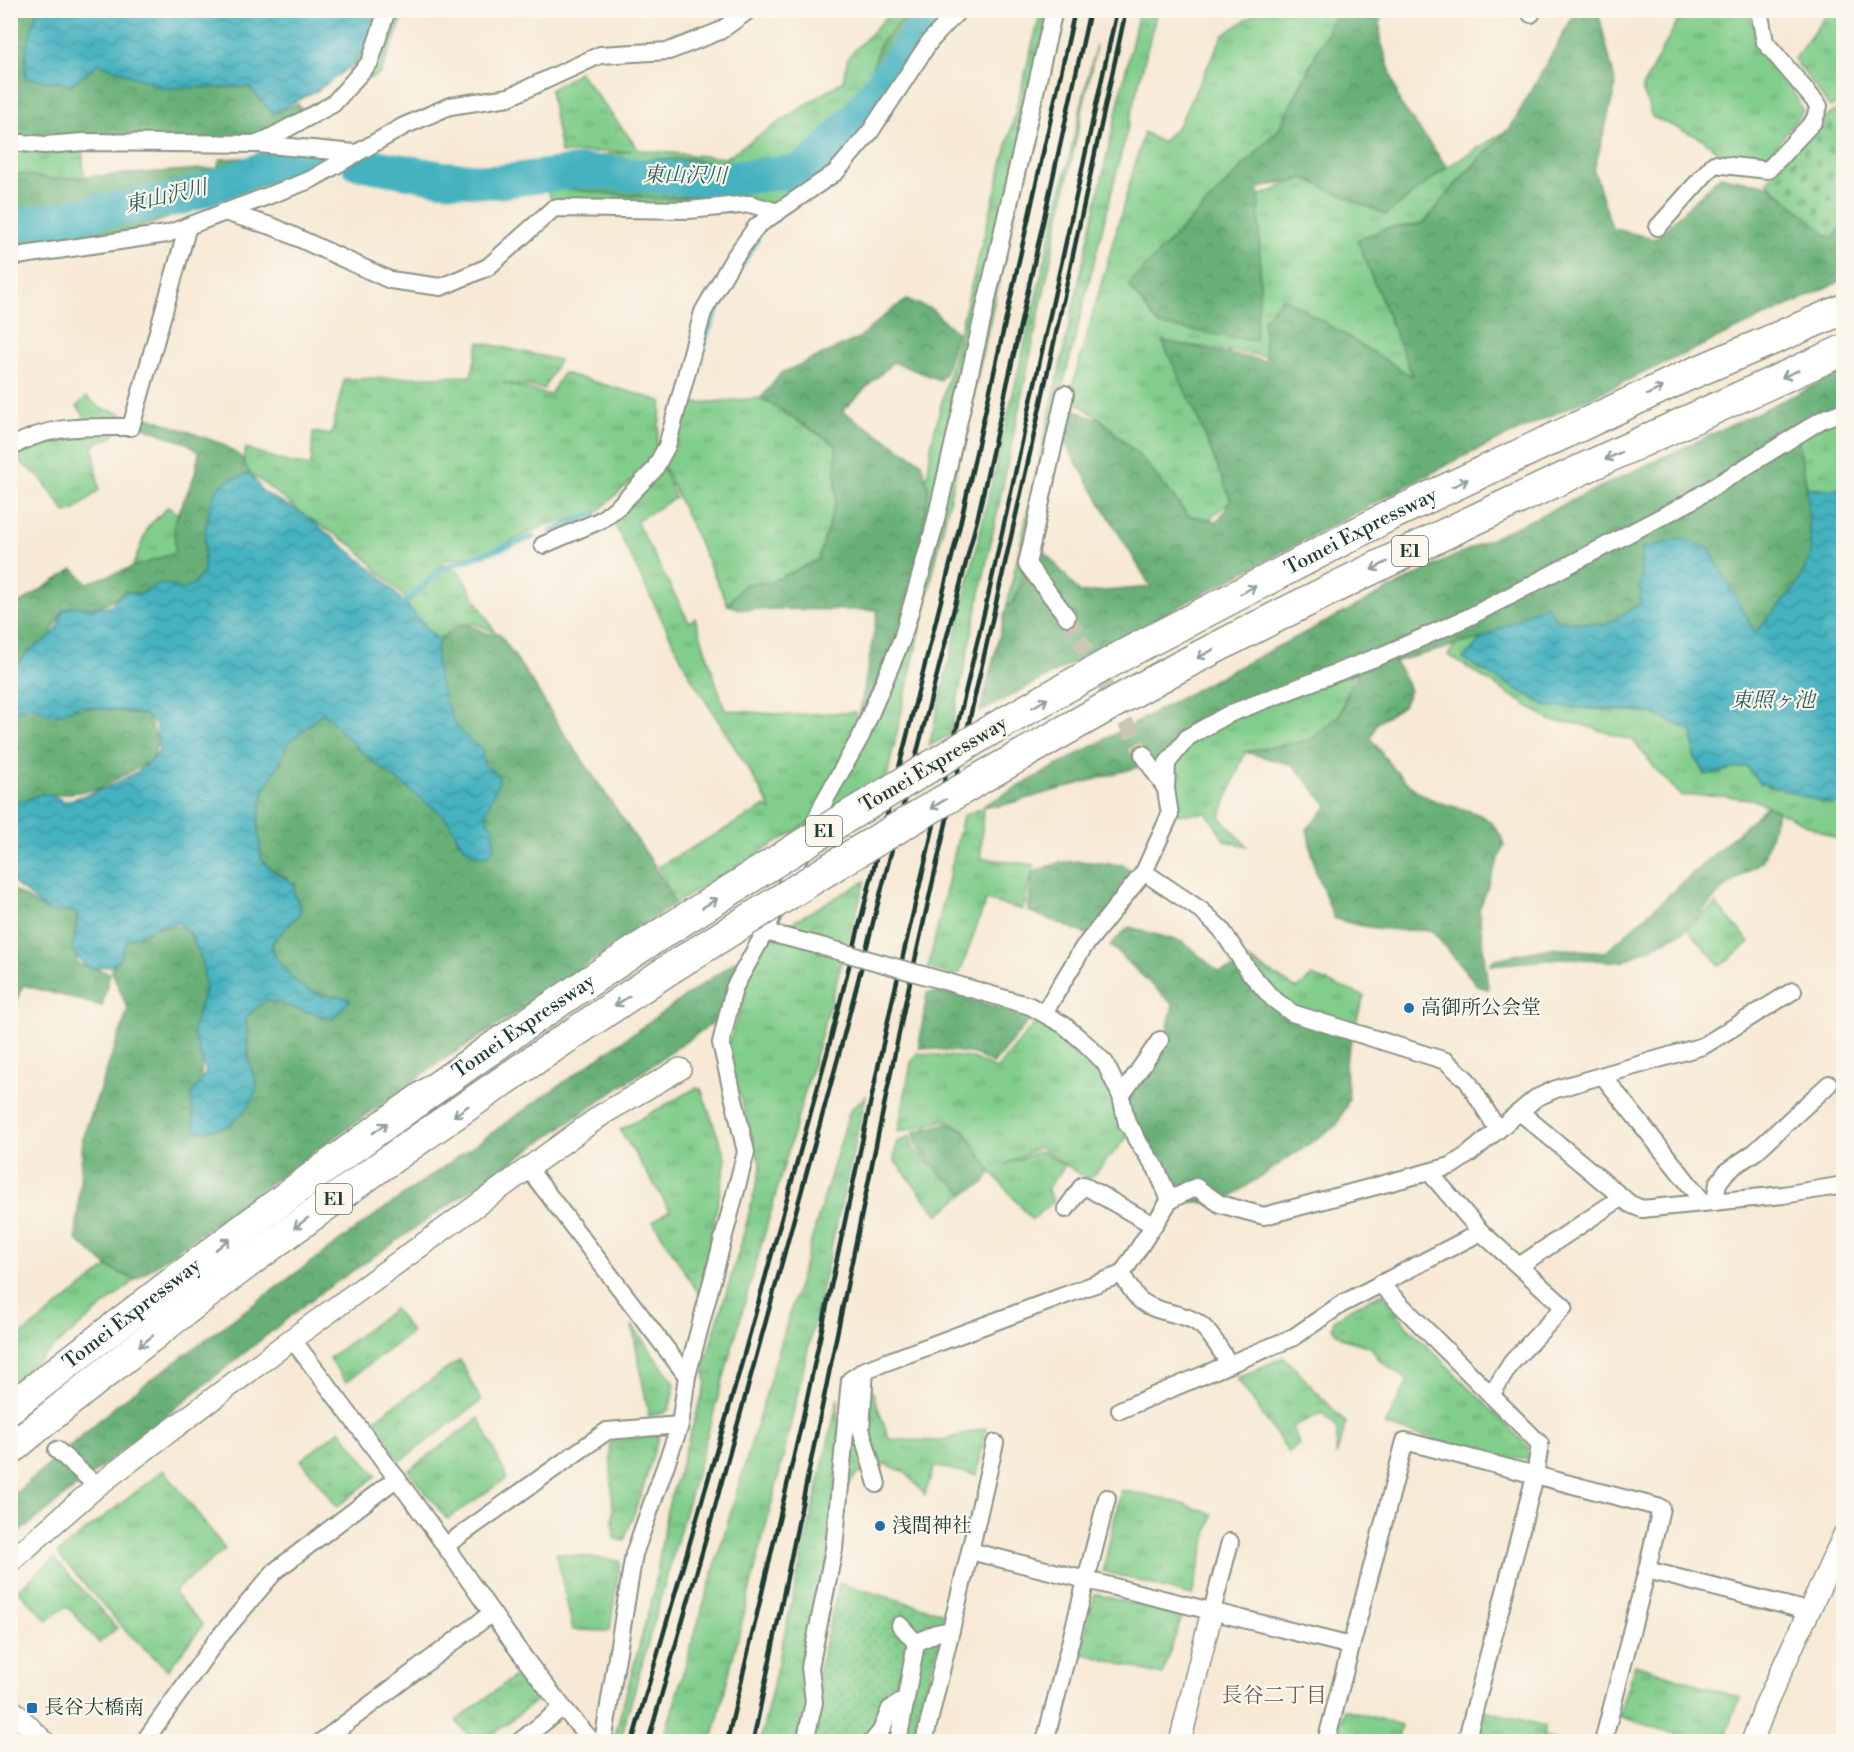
<svg xmlns="http://www.w3.org/2000/svg" width="1854" height="1752" font-family="'Libre Bodoni','Noto Serif JP',serif">
<style>
.grass{fill:url(#grass-tufts);stroke:#508560;stroke-width:1.5}
.forest{fill:url(#forest-crowns);stroke:#447656;stroke-width:1.5}
.cemetery{fill:url(#cemetery-stones);stroke:#508560;stroke-width:1.5}
.park{fill:url(#park-dots);stroke:#508560;stroke-width:1.5}
.water{fill:url(#water-waves);stroke:#32787a;stroke-width:1.5}
.lines{fill:none;stroke-linecap:round;stroke-linejoin:round}
.stream{stroke:#44b2c0;stroke-width:6}
.river{stroke:#44b2c0;stroke-width:34}
.minor-tunnel{stroke:#ccc7b5;stroke-width:16;stroke-dasharray:16 8;stroke-linecap:butt}
.minor-casing{stroke:#8b9384;stroke-width:20}
.tertiary-casing{stroke:#8b9384;stroke-width:24}
.motorway-casing{stroke:#8b9384;stroke-width:33}
.minor{stroke:#fff;stroke-width:16}
.tertiary{stroke:#fff;stroke-width:21}
.motorway{stroke:#fff;stroke-width:30}
.rail{stroke:#1f3d34;stroke-width:4.5}
.minor-bridge-casing{stroke:#8b9384;stroke-width:20;stroke-linecap:butt}
.motorway-bridge-casing{stroke:#8b9384;stroke-width:33;stroke-linecap:butt}
.minor-bridge{stroke:#fff;stroke-width:16}
.motorway-bridge{stroke:#fff;stroke-width:30}
.oneway{stroke:#8f9e9a}
.poi-dot{fill:#1f6fb2;stroke:#fbf7ec;stroke-width:2}
.labels{text-anchor:middle;dominant-baseline:central;stroke-width:4.5;stroke-linejoin:round;paint-order:stroke}
.shield{fill:#fbf7ec;stroke:#61756b;stroke-width:1.5}
.shield-label{font-size:18px;font-weight:bold;fill:#1f3d34}
.street-label{font-size:20px;fill:#1f3d34;stroke:#fbf7ec}
.poi-label{font-size:20px;fill:#1f3d34;stroke:#fbf7ec;text-anchor:start}
.water-label{font-size:21px;font-style:italic;fill:#2a605e;stroke:#fbf7ec}
.neighbourhood-label{font-size:21px;fill:#665a50;stroke:#fbf7ec}
</style>
<defs>
<pattern id="grass-tufts" width="24" height="20" patternUnits="userSpaceOnUse" patternTransform="scale(1.5)"><rect width="24" height="20" fill="#81cd8b"/><path d="M3 7l-1-3M5 7V3M7 7l1-3M15 17l-1-3M17 17v-4M19 17l1-3" fill="none" stroke="#69a872"/></pattern>
<pattern id="forest-crowns" width="20" height="18" patternUnits="userSpaceOnUse" patternTransform="scale(1.5)"><rect width="20" height="18" fill="#68b077"/><path d="M2 6a3 3 0 1 1 6 0M12 15a3 3 0 1 1 6 0" fill="none" stroke="#559062"/></pattern>
<pattern id="cemetery-stones" width="16" height="16" patternUnits="userSpaceOnUse" patternTransform="scale(1.5)"><rect width="16" height="16" fill="#81cd8b"/><path d="M2 7V4a2 2 0 0 1 4 0v3zM10 15v-3a2 2 0 0 1 4 0v3z" fill="#69a872"/></pattern>
<pattern id="park-dots" width="8" height="8" patternUnits="userSpaceOnUse" patternTransform="scale(1.5)"><rect width="8" height="8" fill="#81cd8b"/><path d="M2 2h.1M6 6h.1" fill="none" stroke="#69a872" stroke-width="1.8" stroke-linecap="round"/></pattern>
<pattern id="water-waves" width="16" height="10" patternUnits="userSpaceOnUse" patternTransform="scale(1.5)"><rect width="16" height="10" fill="#44b2c0"/><path d="M0 5q4-4 8 0t8 0" fill="none" stroke="#38929d"/></pattern>
</defs>
<rect width="100%" height="100%" fill="#fbf7ec"/>
<filter id="ink" filterUnits="userSpaceOnUse"><feTurbulence type="fractalNoise" baseFrequency=".0167" numOctaves="2"/><feDisplacementMap in="SourceGraphic" scale="12" xChannelSelector="R" yChannelSelector="G"/><feConvolveMatrix kernelMatrix="1 2 1 2 8 2 1 2 1" color-interpolation-filters="sRGB"/></filter>
<filter id="wash" filterUnits="userSpaceOnUse"><feTurbulence type="fractalNoise" baseFrequency=".008" numOctaves="4" result="noise"/><feDisplacementMap in="SourceGraphic" scale="24" xChannelSelector="R" yChannelSelector="G"/><feGaussianBlur stdDeviation="1.35" result="paint"/><feColorMatrix in="noise" values="0 0 0 0 0 0 0 0 0 0 0 0 0 0 0 0 0 1.4 0 .05"/><feComposite in="paint" operator="in"/></filter>
<g filter="url(#wash)">
<rect width="100%" height="100%" fill="#f7e9d5"/>
<g class="grass">
<path d="M372,11H406L380,74L353,85L349,68Z"/>
<path d="M892,11H959L836,172L778,212L554,208L541,171L555,163L632,151L561,153L550,90L579,72L639,150L725,158L843,81L848,57Z"/>
<path d="M1041,11H1060L887,776L674,904L659,866L766,806L770,810L771,808L749,770L690,676L612,519L661,464L675,498L636,521L689,622L695,618L725,710L789,715L856,712L857,722L874,690L913,576L932,441Z"/>
<path d="M1139,11H1157L1060,397L1028,561L1012,604L1007,605Z"/>
<path d="M1259,11H1337L1278,130L1128,285L1260,287L1259,196L1304,178L1386,215L1447,167L1508,130L1459,180L1423,224L1387,228L1414,378L1167,342L1231,500L1209,519L1188,516L1142,459L1101,419L1069,398L1144,132L1162,143L1179,124L1223,35Z"/>
<path d="M1683,11H1748L1751,19L1774,53L1803,111L1762,164L1722,156L1703,139L1652,117L1642,88Z"/>
<path d="M1829,11H1844L1843,101L1830,107L1794,59Z"/>
<path d="M1096,45L950,735L929,746Z"/>
<path d="M11,142H82L84,177L53,179L11,173Z"/>
<path d="M479,342L559,360L544,389L503,383L550,395L563,373L662,401L655,460L595,514L545,525L487,553L446,560L407,600L355,547L306,516L250,473L243,462L246,448L286,462L311,466L313,432L331,435L344,379L471,376Z"/>
<path d="M87,397L102,409L121,413L127,419L111,438L98,442L93,447L99,490L75,510L66,513L40,477L18,460L16,449L92,427L77,406Z"/>
<path d="M761,398L836,445V501L818,560L771,582L744,584L728,605L662,463L680,434L686,404Z"/>
<path d="M1843,412V496L1837,489H1807L1796,428Z"/>
<path d="M168,507L178,514L175,553L132,568L148,527Z"/>
<path d="M443,568L459,571L495,632C463,617 459,622 434,644L418,618L405,603Z"/>
<path d="M1463,634L1482,638L1463,659L1548,706L1652,713L1692,731L1694,756L1705,775L1746,766L1760,783L1832,805L1843,797V839L1841,841L1752,799L1711,795L1682,796L1658,772L1634,741L1579,724L1551,721L1448,655Z"/>
<path d="M1353,674L1340,714L1311,740L1245,752L1220,817L1247,846L1225,841L1207,813L1170,815L1167,763L1191,739L1229,718Z"/>
<path d="M983,808L981,858L1034,865L1023,910L986,900L960,973L953,976L928,968L963,816Z"/>
<path d="M865,881L620,1741L613,1742L654,1591L667,1510L706,1383L704,1365L740,1248L761,1167L726,1051L742,1003L757,946L791,923Z"/>
<path d="M1716,904L1750,942L1720,966L1687,928Z"/>
<path d="M1248,959L1297,989L1312,976L1364,996L1354,1028L1291,1007Z"/>
<path d="M1037,1021L1073,1036L1097,1064L1133,1131L1089,1180L1039,1147L1004,1165L1040,1151L1065,1166L1047,1189L1054,1201L1032,1220L991,1171L965,1130L946,1120L898,1132L911,1063L917,1053L972,1058L996,1069Z"/>
<path d="M696,1088L701,1089L726,1159L700,1296L653,1221L670,1210L620,1130Z"/>
<path d="M866,1096L782,1462L712,1741H663L850,1110Z"/>
<path d="M910,1136L915,1151L965,1194L938,1215L894,1160L896,1143Z"/>
<path d="M108,1267L135,1280L11,1383V1343Z"/>
<path d="M1383,1293L1406,1325L1528,1446L1529,1460L1478,1453L1385,1425L1408,1381L1378,1359L1371,1347L1344,1339L1332,1329L1334,1320L1355,1306Z"/>
<path d="M394,1309L412,1332L346,1382L329,1358Z"/>
<path d="M632,1325L675,1384L669,1409L664,1413L649,1416Z"/>
<path d="M1284,1357L1346,1423L1336,1456L1337,1428L1322,1413L1292,1427L1299,1444L1289,1453L1237,1378Z"/>
<path d="M460,1360L481,1401L400,1461L372,1421Z"/>
<path d="M870,1385L889,1439L938,1441L986,1428L977,1475L934,1466L925,1495L905,1472L884,1464L856,1475L842,1494L852,1415Z"/>
<path d="M838,1398L839,1449L811,1702L801,1741L760,1742Z"/>
<path d="M479,1418L507,1478L447,1519L408,1471Z"/>
<path d="M340,1430L376,1476L337,1507L301,1460Z"/>
<path d="M659,1435L643,1488L624,1541L614,1539L610,1442Z"/>
<path d="M164,1470L225,1549L173,1592L203,1625L168,1670L126,1631L57,1553Z"/>
<path d="M1121,1490L1171,1500L1212,1514L1192,1596L1103,1571Z"/>
<path d="M556,1553L620,1561L610,1631L573,1630Z"/>
<path d="M54,1558L117,1628L99,1643L67,1606L47,1620L18,1590Z"/>
<path d="M1095,1594L1182,1616L1162,1675L1080,1653Z"/>
<path d="M1635,1664L1740,1698L1724,1741H1687V1738L1618,1716Z"/>
<path d="M517,1674L537,1700L484,1741H473L456,1721Z"/>
<path d="M1344,1709L1401,1725L1397,1741H1350L1336,1738Z"/>
<path d="M1484,1710L1545,1726L1543,1737L1556,1741H1475Z"/>
</g>
<g class="forest">
<path d="M10,11H38L99,63L146,81L205,88L249,87L273,113L298,104L310,120L257,144L11,142Z"/>
<path d="M920,11H958L860,111L880,43L904,18Z"/>
<path d="M1337,11H1381L1380,38L1400,103L1447,167L1386,215L1304,178L1259,188L1260,287L1255,341L1159,325L1128,285L1281,127Z"/>
<path d="M1576,11H1598L1616,85L1594,170L1612,228L1655,239L1720,176L1770,186L1832,238L1843,226V280L1460,458L980,712L1007,605L1013,604L1039,545L1080,593L1151,587L1063,440L1069,405L1086,416L1101,419L1147,464L1188,516L1218,521L1231,500L1198,418L1162,341L1266,361L1263,320L1283,297L1413,377L1357,240L1387,228L1423,224L1463,176L1510,128Z"/>
<path d="M318,154L314,163L154,223L84,246L11,257L10,173L53,179L217,168L220,159Z"/>
<path d="M612,159H690L728,165L741,194L658,199L567,189L554,179Z"/>
<path d="M907,300L931,309L957,333L945,373L940,380L893,362L842,411L921,462L929,489L922,536L905,609L870,698L859,717L878,610L739,609L728,605L744,584L771,582L818,560L836,501V445L761,398L781,373L859,338L892,309Z"/>
<path d="M1843,372V410L1796,428L1807,489L1811,555L1796,587L1755,634L1709,548H1642L1640,604L1605,625L1555,620L1545,605L1482,638L1394,662L1400,669L1410,690L1403,706L1377,723L1371,738C1386,760 1401,782 1425,796C1454,813 1492,803 1504,845L1479,910L1488,989L1478,986L1431,930C1396,931 1368,930 1334,918L1315,869L1307,829L1328,806L1293,765L1245,752L1311,740L1340,714L1357,673L1234,707L1163,760L1000,806H983L1217,678L1440,563Z"/>
<path d="M140,414L222,444L241,457L250,473L227,481L205,537L204,571L196,582L184,591L161,583L140,594L125,591C107,608 87,609 63,610L49,638L11,668V609L73,569L87,583L175,553L174,524L195,474L199,453L189,444L132,423Z"/>
<path d="M464,624L491,634L499,633L538,691L557,723L655,866L674,904L491,1030L446,1058L135,1280L108,1267L76,1239L83,1137L128,1010L111,969L127,940L156,927H186L206,964L205,988L194,1025L202,1059L201,1081L191,1096L252,1100L246,1017L266,1000L333,1019L346,998C333,996 316,994 304,988C292,982 266,953 274,940C282,929 300,920 301,907L287,878L270,869L261,858L258,822L264,791L281,760L287,744L323,713L366,756L446,818L455,831L459,843L438,714L434,644Z"/>
<path d="M98,708L147,716L158,741L152,760L98,789L18,801L11,805V710Z"/>
<path d="M1767,806L1778,811L1763,860L1722,890L1685,931L1622,962L1570,958L1489,965L1495,959L1551,948L1606,952Z"/>
<path d="M1078,861L1123,865L1137,875L1089,935L1028,911L1033,872L1059,863Z"/>
<path d="M11,889L50,912H77L74,939L77,964L110,973L102,1006L23,985L11,1012Z"/>
<path d="M1129,927L1183,942L1219,972L1244,965L1266,997L1353,1035L1345,1062L1349,1099L1337,1125L1220,1204L1170,1200L1120,1107L1164,1043L1173,1005L1110,945Z"/>
<path d="M757,946L742,1003L312,1299L11,1539V1497L118,1404L371,1218Z"/>
<path d="M927,993H951L1031,1018L993,1064L975,1054L919,1047Z"/>
<path d="M946,1123L963,1130L991,1171L985,1183L965,1193L940,1173L918,1149L913,1132Z"/>
</g>
<path class="cemetery" d="M1843,106V226L1832,239L1767,182C1789,154 1812,124 1843,106Z"/>
<path class="park" d="M839,1583L947,1614L911,1741L811,1742L818,1674Z"/>
<g class="water">
<path d="M37,11H383L382,24L353,64L318,90L273,113L249,87L163,88L99,63L71,85L25,78L26,47Z"/>
<path d="M250,473L263,492L303,514L378,574L439,641C430,664 447,716 463,734C469,740 476,745 482,749L483,763L497,774L499,780L486,812L487,821L494,827V849L485,857C460,853 459,836 446,818L366,756L323,713L287,744L281,760L264,791L258,822L261,858L270,869L295,885L294,894L301,907C300,919 283,929 275,939C269,946 272,952 277,959C287,974 300,989 319,994C332,998 335,993 350,1000L333,1019L266,1000L246,1017L248,1058L258,1088L248,1107L229,1126L195,1132L191,1096L206,1072L193,1034L194,1025L205,991L203,963L190,933L179,924L160,926L127,940C124,947 123,956 117,962C114,965 108,967 104,967C86,971 79,962 72,947L77,931V912H50L11,881V799C29,805 34,792 45,794C51,794 59,799 65,801C93,794 142,776 159,751L156,726L147,716L123,711L80,706L56,715L48,714L39,708L28,707L11,712V671L32,648L49,638L57,629L63,610L71,606L94,608L111,605L121,595L128,592L140,594L161,583L184,590L196,582L204,571L205,531L211,502L218,488L227,481Z"/>
<path d="M1807,489H1837L1843,496L1844,797L1833,805L1760,783L1746,766L1707,775L1694,756L1692,731L1652,713L1613,709L1548,707L1463,659L1482,638L1546,604L1555,620L1605,625L1640,604L1642,548L1682,539L1709,548L1755,633L1796,587L1811,555Z"/>
</g>
<g class="lines">
<g class="stream">
<path d="M788,189L801,171"/>
<path d="M702,347C715,309 737,273 757,239"/>
<path d="M551,531L595,514"/>
<path d="M405,603L443,568L533,537"/>
</g>
<g class="river">
<path d="M358,163L442,178L497,182L583,171L710,180L801,171L822,154L855,119L928,21L940,10"/>
<path d="M10,226L182,198L290,159L318,160"/>
</g>
</g>
</g>
<g filter="url(#ink)">
<g class="lines">
<g class="minor-tunnel">
<path d="M1067,617L1143,754"/>
<path d="M10,1420L57,1450"/>
</g>
<g class="minor-casing">
<g id="minor">
<path d="M1531,14L1534,10"/>
<path d="M10,142L45,145L84,142L258,144L333,104L370,62L387,10"/>
<path d="M258,144L355,153"/>
<path d="M224,212L274,227L390,280L441,287L488,267L554,208L689,210L750,204L778,212"/>
<path d="M1658,227L1714,164L1768,170L1814,121L1819,106L1765,42L1759,10"/>
<path d="M10,257L167,234L310,180L404,126L450,106L509,97L600,55L669,51L720,31L749,10"/>
<path d="M1065,394L1027,564L1067,617"/>
<path d="M10,448C48,424 88,427 131,427L188,226"/>
<path d="M543,545L601,520L619,506L654,470L667,446L703,312L734,258L757,226L836,172L870,132L930,41L959,10"/>
<path d="M1166,789L1167,763L1188,737L1229,714L1385,654L1469,617L1686,504L1823,419L1844,411"/>
<path d="M1144,872L1202,911L1221,929L1250,973L1272,998L1292,1013L1446,1061L1467,1080L1498,1130"/>
<path d="M765,932L817,945"/>
<path d="M944,981L1030,1006L1064,1025L1086,1044L1105,1063L1121,1096L1127,1124L1133,1131L1136,1139L1156,1168L1170,1200L1196,1187L1220,1204L1264,1216L1451,1166L1469,1154L1536,1098L1556,1089L1703,1046L1793,991"/>
<path d="M1044,1013L1083,948L1144,872L1170,815L1166,789L1143,754"/>
<path d="M1603,1076L1704,1203"/>
<path d="M1121,1096L1160,1040"/>
<path d="M1520,1112L1630,1204L1642,1209L1783,1195L1844,1185"/>
<path d="M528,1168L687,1376"/>
<path d="M1715,1202L1718,1183L1727,1171L1755,1152L1829,1084"/>
<path d="M1066,1209L1083,1185L1153,1225"/>
<path d="M1481,1232L1564,1307L1512,1362L1491,1395"/>
<path d="M1519,1266L1622,1197"/>
<path d="M1122,1274C1127,1283 1133,1295 1141,1301C1159,1315 1184,1311 1202,1326C1213,1336 1221,1351 1229,1364"/>
<path d="M1380,1284L1540,1444L1535,1476L1466,1742"/>
<path d="M292,1339C342,1404 391,1470 439,1537C488,1607 535,1679 593,1742"/>
<path d="M865,1370L861,1429L877,1484"/>
<path d="M1120,1410L1294,1337L1340,1305L1481,1232L1430,1173"/>
<path d="M57,1450L97,1486"/>
<path d="M445,1546L607,1431L680,1425"/>
<path d="M970,1551L995,1443"/>
<path d="M1647,1570L1808,1611"/>
<path d="M1212,1611L1230,1542"/>
<path d="M900,1625L916,1643"/>
<path d="M144,1742L216,1641L275,1571L397,1478"/>
<path d="M321,1742L492,1613"/>
<path d="M519,1742L562,1708"/>
<path d="M603,1742L634,1554L680,1425L687,1376L746,1152L721,1043L734,988L765,932L825,800L861,736L902,639L933,532L1054,10"/>
<path d="M805,1742L814,1702L810,1667L834,1549L850,1380L865,1370L1122,1274L1170,1200"/>
<path d="M872,1742L881,1731L890,1709L906,1699"/>
<path d="M898,1742L916,1643L936,1633L951,1630"/>
<path d="M924,1742L970,1551L1351,1646"/>
<path d="M1045,1742L1107,1498"/>
<path d="M1326,1742L1405,1441L1661,1508L1647,1570L1603,1742"/>
</g>
</g>
<g class="tertiary-casing">
<g id="tertiary">
<path d="M10,1562L97,1486L292,1339L603,1114L680,1069"/>
<path d="M10,1708L44,1742"/>
<path d="M1180,1742L1212,1611"/>
<path d="M1752,1742L1766,1704L1844,1535"/>
</g>
</g>
<g class="motorway-casing">
<g id="motorway">
<path id="s1" d="M989,731L1125,654L1389,516L1684,377L1844,309"/>
<path d="M988,774C1058,735 1127,694 1198,657C1409,547 1626,448 1844,350"/>
<path id="s2" d="M10,1408C222,1243 436,1080 661,934"/>
<path d="M10,1450C52,1414 95,1381 138,1347C309,1212 489,1089 671,968"/>
</g>
</g>
<use href="#minor" class="minor"/>
<use href="#tertiary" class="tertiary"/>
<use href="#motorway" class="motorway"/>
<g class="rail">
<path d="M632,1742L737,1380L828,1050L959,529L1075,10"/>
<path d="M648,1742L711,1521L838,1058L978,516L1090,10"/>
<path d="M727,1742L803,1417L892,1002L989,592L1117,10"/>
<path d="M753,1742L905,1004L1030,453L1126,10"/>
</g>
<g class="minor-bridge-casing">
<path id="minor-bridge" d="M817,945L944,981"/>
</g>
<g class="motorway-bridge-casing">
<g id="motorway-bridge">
<path d="M661,934L835,824L989,731"/>
<path d="M671,968L837,864L988,774"/>
</g>
</g>
<use href="#minor-bridge" class="minor-bridge"/>
<use href="#motorway-bridge" class="motorway-bridge"/>
</g>
<defs><path id="oneway-shaft" d="M-6 0H5M1.5-3L5.5 0L1.5 3" fill="none" stroke-width="1.6" stroke-linecap="round" stroke-linejoin="round" transform="scale(1.5)"/></defs>
<g class="oneway">
<use href="#oneway-shaft" transform="translate(1790 374) rotate(156)"/>
<use href="#oneway-shaft" transform="translate(1655 391) rotate(-25)"/>
<use href="#oneway-shaft" transform="translate(1613 456) rotate(155)"/>
<use href="#oneway-shaft" transform="translate(1460 483) rotate(-25)"/>
<use href="#oneway-shaft" transform="translate(1379 566) rotate(153)"/>
<use href="#oneway-shaft" transform="translate(1248 590) rotate(-28)"/>
<use href="#oneway-shaft" transform="translate(1205 654) rotate(153)"/>
<use href="#oneway-shaft" transform="translate(1040 703) rotate(-30)"/>
<use href="#oneway-shaft" transform="translate(938 804) rotate(149)"/>
<use href="#oneway-shaft" transform="translate(710 903) rotate(-32)"/>
<use href="#oneway-shaft" transform="translate(622 1001) rotate(146)"/>
<use href="#oneway-shaft" transform="translate(461 1111) rotate(145)"/>
<use href="#oneway-shaft" transform="translate(380 1128) rotate(-35)"/>
<use href="#oneway-shaft" transform="translate(301 1223) rotate(143)"/>
<use href="#oneway-shaft" transform="translate(223 1244) rotate(-38)"/>
<use href="#oneway-shaft" transform="translate(146 1341) rotate(142)"/>
</g>
</g>
<g class="poi-dot">
<circle cx="1409" cy="1008" r="6"/>
<circle cx="880" cy="1526" r="6"/>
<rect x="26" y="1702" width="12" height="12" rx="3"/>
</g>
<g class="labels">
<g class="shield">
<rect x="1392" y="536" width="36" height="30" rx="4.5"/>
<rect x="806" y="816" width="36" height="30" rx="4.5"/>
<rect x="316" y="1184" width="36" height="30" rx="4.5"/>
</g>
<g class="shield-label">
<text x="1410" y="551">E1</text>
<text x="824" y="831">E1</text>
<text x="334" y="1199">E1</text>
</g>
<g class="street-label">
<text stroke="none"><textPath href="#s1" startOffset="422">Tomei Expressway</textPath></text>
<text transform="translate(934 765) rotate(-31)">Tomei Expressway</text>
<text stroke="none"><textPath href="#s2" startOffset="640">Tomei Expressway</textPath></text>
<text stroke="none"><textPath href="#s2" startOffset="154">Tomei Expressway</textPath></text>
</g>
<g class="poi-label">
<text x="1421" y="1008">高御所公会堂</text>
<text x="892" y="1526">浅間神社</text>
<text x="44" y="1708">長谷大橋南</text>
</g>
<g class="water-label">
<text transform="translate(685 176) rotate(1)">東山沢川</text>
<text transform="translate(166 197) rotate(-13)">東山沢川</text>
<text x="1773" y="701">東照ヶ池</text>
</g>
<g class="neighbourhood-label">
<text x="1274" y="1696">長谷二丁目</text>
</g>
</g>
<rect width="1854" height="1752" fill="none" stroke="#fbf7ec" stroke-width="36"/>
</svg>
